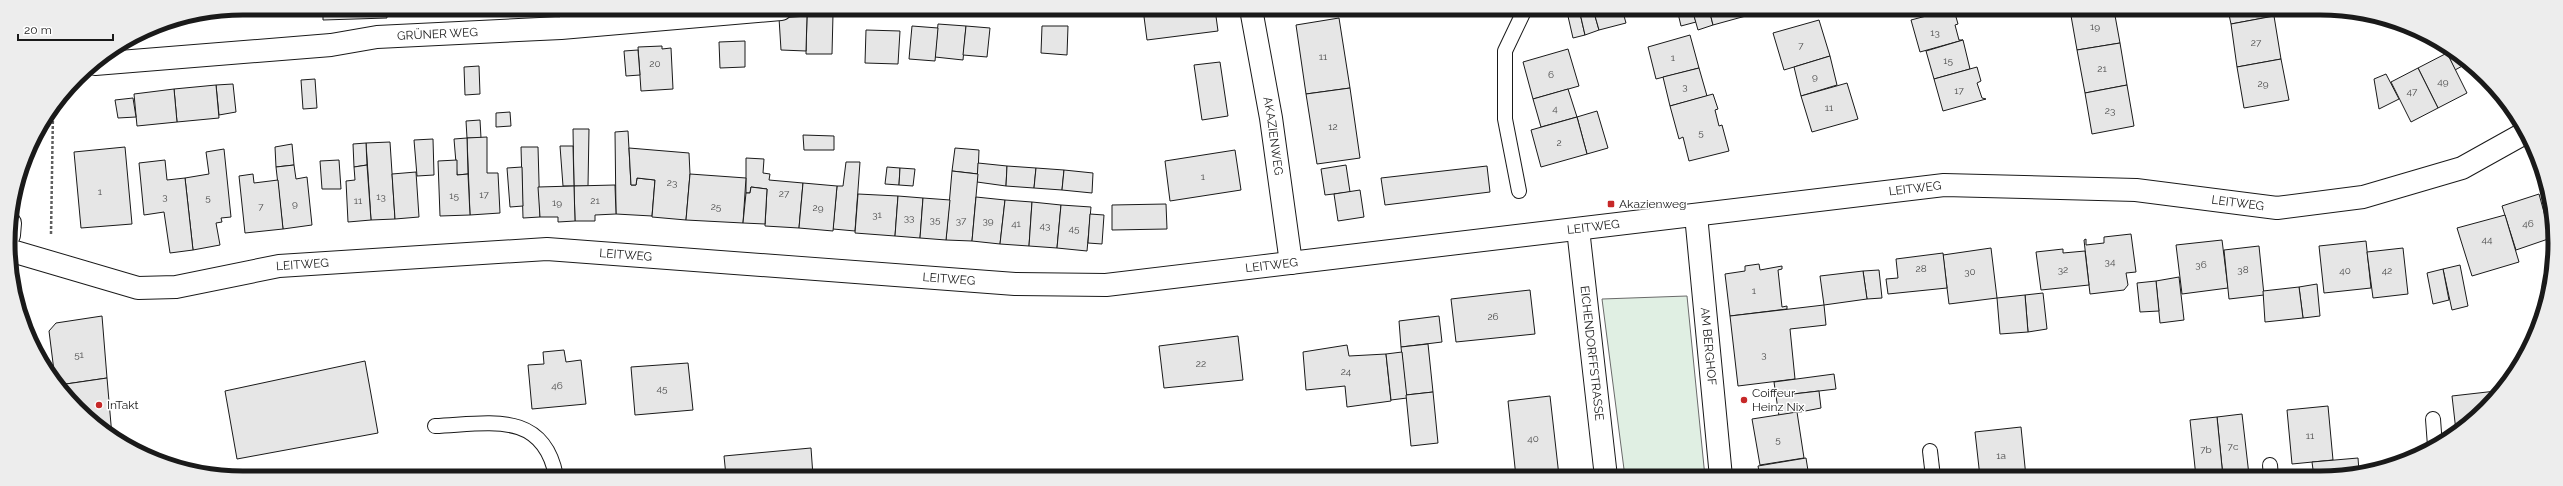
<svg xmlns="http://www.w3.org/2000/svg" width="2563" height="486" font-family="Raleway,sans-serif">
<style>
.green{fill:#e0efe3;stroke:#6a6a6a}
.building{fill:#e6e6e6;stroke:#1a1a1a}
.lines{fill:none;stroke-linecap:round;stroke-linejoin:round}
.service-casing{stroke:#1a1a1a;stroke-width:16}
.minor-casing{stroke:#1a1a1a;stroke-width:24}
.path{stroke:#5f5f5f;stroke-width:2.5;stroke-dasharray:3 2;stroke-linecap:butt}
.service{stroke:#fff;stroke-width:14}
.minor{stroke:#fff;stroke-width:22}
.poi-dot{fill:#c62828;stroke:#fff;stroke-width:1.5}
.labels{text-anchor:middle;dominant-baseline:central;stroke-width:3;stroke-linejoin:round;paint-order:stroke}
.number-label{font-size:10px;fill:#4d4d4d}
.street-label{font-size:12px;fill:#1a1a1a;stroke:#fff}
.poi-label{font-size:12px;fill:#1a1a1a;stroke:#fff;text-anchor:start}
.rim{fill:none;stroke:#1a1a1a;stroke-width:5}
</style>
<rect width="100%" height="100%" fill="#fff"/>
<path class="green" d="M1687,296L1705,477H1625L1602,299Z"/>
<g class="building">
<path d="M256,8H294V15L256,16Z"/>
<path d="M323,8H386L387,18L323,20Z"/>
<path d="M1143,9H1215L1218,31L1147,40Z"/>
<path d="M1361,9H1390V12L1362,16Z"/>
<path d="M1579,9L1585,35L1573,38L1567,12Z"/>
<path d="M1579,9H1593L1599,30L1585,35Z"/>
<path d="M1593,9H1622L1626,23L1599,30Z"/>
<path d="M1677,9H1692L1696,22L1681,26Z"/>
<path d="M1692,9H1709L1713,25L1698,30Z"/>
<path d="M1709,9H1752L1753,14L1713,25Z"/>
<path d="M1949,10H1954L1958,24L1955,25L1959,40H1963L1920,52L1911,20Z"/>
<path d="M2070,10H2114L2120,43L2077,50Z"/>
<path d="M2228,10H2273L2274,16L2231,24Z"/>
<path d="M833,14L832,54H806L807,16Z"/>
<path d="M807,16L806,51L781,50L779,18Z"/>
<path d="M2274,16L2281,59L2237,67L2231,24Z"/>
<path d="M1339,18L1350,88L1306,94L1296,25Z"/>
<path d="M1819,20L1830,56L1784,70L1773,33Z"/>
<path d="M938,24L966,26L963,60L935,57Z"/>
<path d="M912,26L938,28L935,61L909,59Z"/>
<path d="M966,26L990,28L987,57L963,55Z"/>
<path d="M1042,26H1068L1067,55L1041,53Z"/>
<path d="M866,30L900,31L898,64L865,63Z"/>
<path d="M1690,35L1699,68L1656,79L1648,47Z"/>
<path d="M1963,40L1970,69L1934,79L1926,51Z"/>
<path d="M745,41V67L720,68L719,42Z"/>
<path d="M2120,43L2127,85L2085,93L2077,50Z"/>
<path d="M2443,44L2466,64L2455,70Z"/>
<path d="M662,46V49L671,48L673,89L641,91L638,47Z"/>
<path d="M1568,49L1579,86L1533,99L1523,62Z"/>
<path d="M638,50L640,75L626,76L624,51Z"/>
<path d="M2447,53L2467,93L2438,108L2418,68Z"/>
<path d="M1830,56L1837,85L1801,96L1794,67Z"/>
<path d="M2281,59L2289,100L2244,108L2237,67Z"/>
<path d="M1220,62L1228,116L1202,120L1194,65Z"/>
<path d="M479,66L480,94L465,95L464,67Z"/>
<path d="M1977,67L1981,81L1977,83L1982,98L1986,99L1943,111L1934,79Z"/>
<path d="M1699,68L1707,96L1670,106L1663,77Z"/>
<path d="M2418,68L2438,108L2411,122L2391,82Z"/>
<path d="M2386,74L2399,99L2379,109L2374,79Z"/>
<path d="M315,79L317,108L303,109L301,80Z"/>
<path d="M1847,83L1858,119L1812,132L1801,96Z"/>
<path d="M233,84L236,112L219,115L216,85Z"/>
<path d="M216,85L219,118L177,122L174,89Z"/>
<path d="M2127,85L2134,126L2092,134L2085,93Z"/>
<path d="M1350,88L1360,158L1317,164L1306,94Z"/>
<path d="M174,89L177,122L137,126L134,94Z"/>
<path d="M1568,89L1577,117L1541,127L1533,99Z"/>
<path d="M1713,94L1718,109L1715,110L1719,126L1722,125L1729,151L1689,161L1683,137L1679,139L1670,106Z"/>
<path d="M133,98L136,117L118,118L115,100Z"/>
<path d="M1597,111L1608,148L1587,154L1577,117Z"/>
<path d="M510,112L511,126L496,127V113Z"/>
<path d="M1577,117L1587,154L1541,167L1531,130Z"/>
<path d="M480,120L481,138H467L466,121Z"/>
<path d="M573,129H589L588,186H574Z"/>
<path d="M628,131L631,185H636L637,178L655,180L652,216L616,214L615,132Z"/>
<path d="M803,135L834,136V150H804Z"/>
<path d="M487,137V173H498L500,213L470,215L467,138Z"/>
<path d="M467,138L468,174L457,175L454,139Z"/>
<path d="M433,139L434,175L417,176L414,140Z"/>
<path d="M390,142L395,219L371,220L366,143Z"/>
<path d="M366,143L367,165L354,167L353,144Z"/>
<path d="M292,144L294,165L276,167L275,147Z"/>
<path d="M560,146H573L574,186H563Z"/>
<path d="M125,147L132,224L81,228L74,152Z"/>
<path d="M521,147H538L540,217L523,218Z"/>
<path d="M629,148L689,153L690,174L686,220L652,217L655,180L637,178L636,185H631Z"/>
<path d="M955,148L979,150L978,174L952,171Z"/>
<path d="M224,149L231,217L221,218L222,222L216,223L220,245L193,250L185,178L209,174L206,152Z"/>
<path d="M1235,150L1241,190L1170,201L1165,161Z"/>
<path d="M746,158L764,159L763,173L770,174L769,180L803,183L799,228L765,226L767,189L751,187L750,193H746Z"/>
<path d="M165,160L167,180L185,178L193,250L170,253L164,212L144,215L139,163Z"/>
<path d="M339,160L341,189H322L320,161Z"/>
<path d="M457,160V175L468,174L470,215L440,216L438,161Z"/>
<path d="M846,162H860L855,231L833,229L837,186H843Z"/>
<path d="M978,163L1007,166L1006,186L977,182Z"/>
<path d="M294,165L296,179L307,177L312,225L283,229L276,167Z"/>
<path d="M367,165L371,220L348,222L346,181L355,180L354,167Z"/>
<path d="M1346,165L1350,192L1325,195L1321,169Z"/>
<path d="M1007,166L1036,168L1034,188L1006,186Z"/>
<path d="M1487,166L1490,192L1385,205L1381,178Z"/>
<path d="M522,167L523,206L510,207L507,168Z"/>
<path d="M887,167L900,168L899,185L885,184Z"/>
<path d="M900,168L915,169L913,186L899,185Z"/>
<path d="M1036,168L1064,170L1062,190L1034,188Z"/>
<path d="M1064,170L1093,173L1092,193L1062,190Z"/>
<path d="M952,171L978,174L972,241L946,240Z"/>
<path d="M416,172L419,217L395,219L392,174Z"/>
<path d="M253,174L254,183L278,180L283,229L245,233L239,176Z"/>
<path d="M690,174L746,178L743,223L686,220Z"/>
<path d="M803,183L837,186L833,231L799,228Z"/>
<path d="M615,185L616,214L595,215V221H575L574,186Z"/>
<path d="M574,186L575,221L558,222V217H540L538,187Z"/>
<path d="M751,187L767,189L765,224L743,223L746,193H750Z"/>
<path d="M1360,190L1364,217L1338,221L1334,194Z"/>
<path d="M858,194L898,196L895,236L855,233Z"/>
<path d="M2539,194L2551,238L2516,250L2502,206Z"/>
<path d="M898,196L923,198L920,238L895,236Z"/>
<path d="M976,197L1005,200L1000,244L972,241Z"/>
<path d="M923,198L950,200L946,240L920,238Z"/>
<path d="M1005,200L1032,202L1029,246L1000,244Z"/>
<path d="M1032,202L1061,205L1057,248L1029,246Z"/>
<path d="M1166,204L1167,229L1112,230V205Z"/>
<path d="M1061,205L1091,207L1087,251L1057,248Z"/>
<path d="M1090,214L1104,215L1102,244L1088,243Z"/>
<path d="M2505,215L2519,262L2472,276L2457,228Z"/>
<path d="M2131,234L2136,272L2126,273L2128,285L2124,290L2090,294L2084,240L2086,239V245L2104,243V237Z"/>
<path d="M2222,240L2228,288L2182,294L2176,245Z"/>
<path d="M2366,241L2371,288L2324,293L2319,246Z"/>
<path d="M2259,246L2264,295L2229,299L2224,250Z"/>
<path d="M1991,248L1997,298L1949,304L1943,255Z"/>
<path d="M2403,248L2408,294L2373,298L2367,252Z"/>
<path d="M2063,249V253L2085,251L2089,285L2041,290L2036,252Z"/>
<path d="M1943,253L1947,288L1888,294L1886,279L1898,278L1896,259Z"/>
<path d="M1759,264L1760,270L1782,266V269L1778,270L1782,307L1787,306V309L1730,316L1725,274L1745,271V266Z"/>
<path d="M2460,265L2468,306L2452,310L2443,269Z"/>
<path d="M2443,269L2449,300L2433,304L2427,273Z"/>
<path d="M1879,270L1882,298L1867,299L1863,271Z"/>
<path d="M1863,271L1867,299L1824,305L1820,276Z"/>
<path d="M2179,277L2184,320L2160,323L2156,281Z"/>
<path d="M2156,281L2159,311L2140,312L2137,283Z"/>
<path d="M2317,284L2320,316L2303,318L2299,287Z"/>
<path d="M2299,287L2303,318L2265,322L2263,291Z"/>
<path d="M1530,290L1535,334L1456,342L1451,299Z"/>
<path d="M2043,293L2047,329L2028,332L2025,295Z"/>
<path d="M2025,295L2028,332L2000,334L1997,298Z"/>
<path d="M1824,305L1826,325L1790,329L1795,379L1738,386L1730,316Z"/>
<path d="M102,316L107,378L59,385L55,379L49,331L56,323Z"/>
<path d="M1439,316L1442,342L1401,347L1399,321Z"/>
<path d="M1238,336L1243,380L1164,388L1159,346Z"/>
<path d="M1428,344L1433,392L1406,395L1401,347Z"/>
<path d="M1347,345L1349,356L1386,354L1391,401L1347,407L1345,386L1306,390L1303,352Z"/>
<path d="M564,350L566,362L581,360L586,404L532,409L528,365L544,364L543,352Z"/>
<path d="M1402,352L1407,398L1391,400L1386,354Z"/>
<path d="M365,361L378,433L237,459L225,391Z"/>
<path d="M688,363L693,410L635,415L631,367Z"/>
<path d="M1834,374L1836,389L1776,396L1774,382Z"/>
<path d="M107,378L112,436L66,398L59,385Z"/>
<path d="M1819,391L1821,408L1779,416L1776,396Z"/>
<path d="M2496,391L2498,393L2486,409L2456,431L2452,396Z"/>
<path d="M1433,392L1438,443L1411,446L1406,395Z"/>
<path d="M1550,396L1559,476L1516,477L1508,401Z"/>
<path d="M2328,406L2333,460L2292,464L2287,410Z"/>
<path d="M1797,412L1804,458L1760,465L1752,419Z"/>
<path d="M2242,414L2249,475L2223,477L2217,417Z"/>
<path d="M2217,417L2223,477H2196L2190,420Z"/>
<path d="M2021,427L2026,477H1980L1975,432Z"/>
<path d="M811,448L813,476H726L724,456Z"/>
<path d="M1806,458L1809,477H1760L1758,466Z"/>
<path d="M2358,458L2359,471L2336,477H2314L2312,462Z"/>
</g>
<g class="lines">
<g class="service-casing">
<g id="service">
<path d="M1519,191L1505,119V51L1525,9"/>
<path d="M2433,419L2435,446"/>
<path d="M435,426C487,424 543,409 556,476"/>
<path d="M1930,451L1933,477"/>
<path d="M2270,465L2271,477"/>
</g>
</g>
<g class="minor-casing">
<g id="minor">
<path id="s1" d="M1251,9L1271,118L1291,263"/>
<path id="s2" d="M95,64L331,45L377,37L561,28L781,9"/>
<path id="s3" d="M1696,215L1721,477"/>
<path id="s4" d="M1578,229L1606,477"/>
<path d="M9,235L10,223"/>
<path id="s5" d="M12,251L138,288L176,287L279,266L547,249L1015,284L1106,285L1944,185L2136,190L2277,208L2363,197L2462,168L2523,134"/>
</g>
</g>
<path class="path" d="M51,234L53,113"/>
<use href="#service" class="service"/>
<use href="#minor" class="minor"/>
</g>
<g class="poi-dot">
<rect x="1607" y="200" width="8" height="8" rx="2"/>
<circle cx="1744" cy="400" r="4"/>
<circle cx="99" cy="405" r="4"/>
</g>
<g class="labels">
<g class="number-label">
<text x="2095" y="26">19</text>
<text x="1935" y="32">13</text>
<text x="2256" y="42">27</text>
<text x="1801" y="45">7</text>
<text x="1323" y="56">11</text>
<text x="1673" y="57">1</text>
<text x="1948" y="60">15</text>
<text x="655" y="63">20</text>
<text x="2102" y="68">21</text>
<text x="1551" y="74">6</text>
<text x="1815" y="76">9</text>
<text x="2443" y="81">49</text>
<text x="2263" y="83">29</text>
<text x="1685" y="86">3</text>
<text x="1959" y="90">17</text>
<text x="2412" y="91">47</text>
<text x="1829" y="107">11</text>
<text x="1555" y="108">4</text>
<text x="2110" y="110">23</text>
<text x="1333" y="126">12</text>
<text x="1701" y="132">5</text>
<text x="1559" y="142">2</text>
<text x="1203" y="176">1</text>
<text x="672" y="182">23</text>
<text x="100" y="191">1</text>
<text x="784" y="193">27</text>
<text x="484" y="194">17</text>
<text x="454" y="195">15</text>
<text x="165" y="196">3</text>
<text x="381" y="196">13</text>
<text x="208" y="197">5</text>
<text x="358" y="200">11</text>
<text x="595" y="200">21</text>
<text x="557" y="202">19</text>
<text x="295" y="203">9</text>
<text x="261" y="206">7</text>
<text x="716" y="206">25</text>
<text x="818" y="207">29</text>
<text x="877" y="214">31</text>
<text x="909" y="217">33</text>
<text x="935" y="219">35</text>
<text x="961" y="220">37</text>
<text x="988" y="220">39</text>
<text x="1016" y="223">41</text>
<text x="2528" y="223">46</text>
<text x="1045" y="225">43</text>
<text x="1074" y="228">45</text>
<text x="2487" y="239">44</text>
<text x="2110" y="261">34</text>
<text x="2201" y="264">36</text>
<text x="1921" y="268">28</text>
<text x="2063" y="269">32</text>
<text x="2243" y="269">38</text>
<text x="2345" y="270">40</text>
<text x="2387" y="270">42</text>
<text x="1970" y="271">30</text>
<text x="1754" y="290">1</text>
<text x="1493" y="316">26</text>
<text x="79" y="354">51</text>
<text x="1764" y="354">3</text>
<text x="1201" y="363">22</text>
<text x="1346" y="371">24</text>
<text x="557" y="385">46</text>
<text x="662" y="388">45</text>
<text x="2310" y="435">11</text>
<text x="1533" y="438">40</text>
<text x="1778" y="439">5</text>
<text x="2233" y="446">7c</text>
<text x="2206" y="449">7b</text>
<text x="2001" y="455">1a</text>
</g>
<g class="street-label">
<text stroke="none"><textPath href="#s2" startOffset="344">GRÜNER WEG</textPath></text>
<text stroke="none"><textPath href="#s1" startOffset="129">AKAZIENWEG</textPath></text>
<text stroke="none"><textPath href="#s5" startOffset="1918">LEITWEG</textPath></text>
<text stroke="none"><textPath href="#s5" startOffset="2242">LEITWEG</textPath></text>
<text stroke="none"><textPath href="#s5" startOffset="1594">LEITWEG</textPath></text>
<text stroke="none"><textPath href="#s5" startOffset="622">LEITWEG</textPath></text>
<text stroke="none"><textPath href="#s5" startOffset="298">LEITWEG</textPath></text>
<text stroke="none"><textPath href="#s5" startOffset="1270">LEITWEG</textPath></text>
<text stroke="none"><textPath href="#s5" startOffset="946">LEITWEG</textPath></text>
<text stroke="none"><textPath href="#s3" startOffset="132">AM BERGHOF</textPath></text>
<text stroke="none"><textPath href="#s4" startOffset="125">EICHENDORFFSTRASSE</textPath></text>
</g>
<g class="poi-label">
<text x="1619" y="204">Akazienweg</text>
<text x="1752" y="393">Coiffeur<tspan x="1752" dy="14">Heinz Nix</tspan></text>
<text x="107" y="405">InTakt</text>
</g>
</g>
<path d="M0 0H2563V486H0ZM243 15H2320A228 228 0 0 1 2548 243V243A228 228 0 0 1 2320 471H243A228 228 0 0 1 15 243V243A228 228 0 0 1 243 15Z" fill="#ededed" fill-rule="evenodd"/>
<path class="rim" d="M243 15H2320A228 228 0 0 1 2548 243V243A228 228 0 0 1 2320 471H243A228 228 0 0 1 15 243V243A228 228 0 0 1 243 15Z"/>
<path d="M18 34v6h95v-6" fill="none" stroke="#1a1a1a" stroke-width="2"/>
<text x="24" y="34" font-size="12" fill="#1a1a1a" stroke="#ffffff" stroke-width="3" paint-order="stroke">20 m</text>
</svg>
